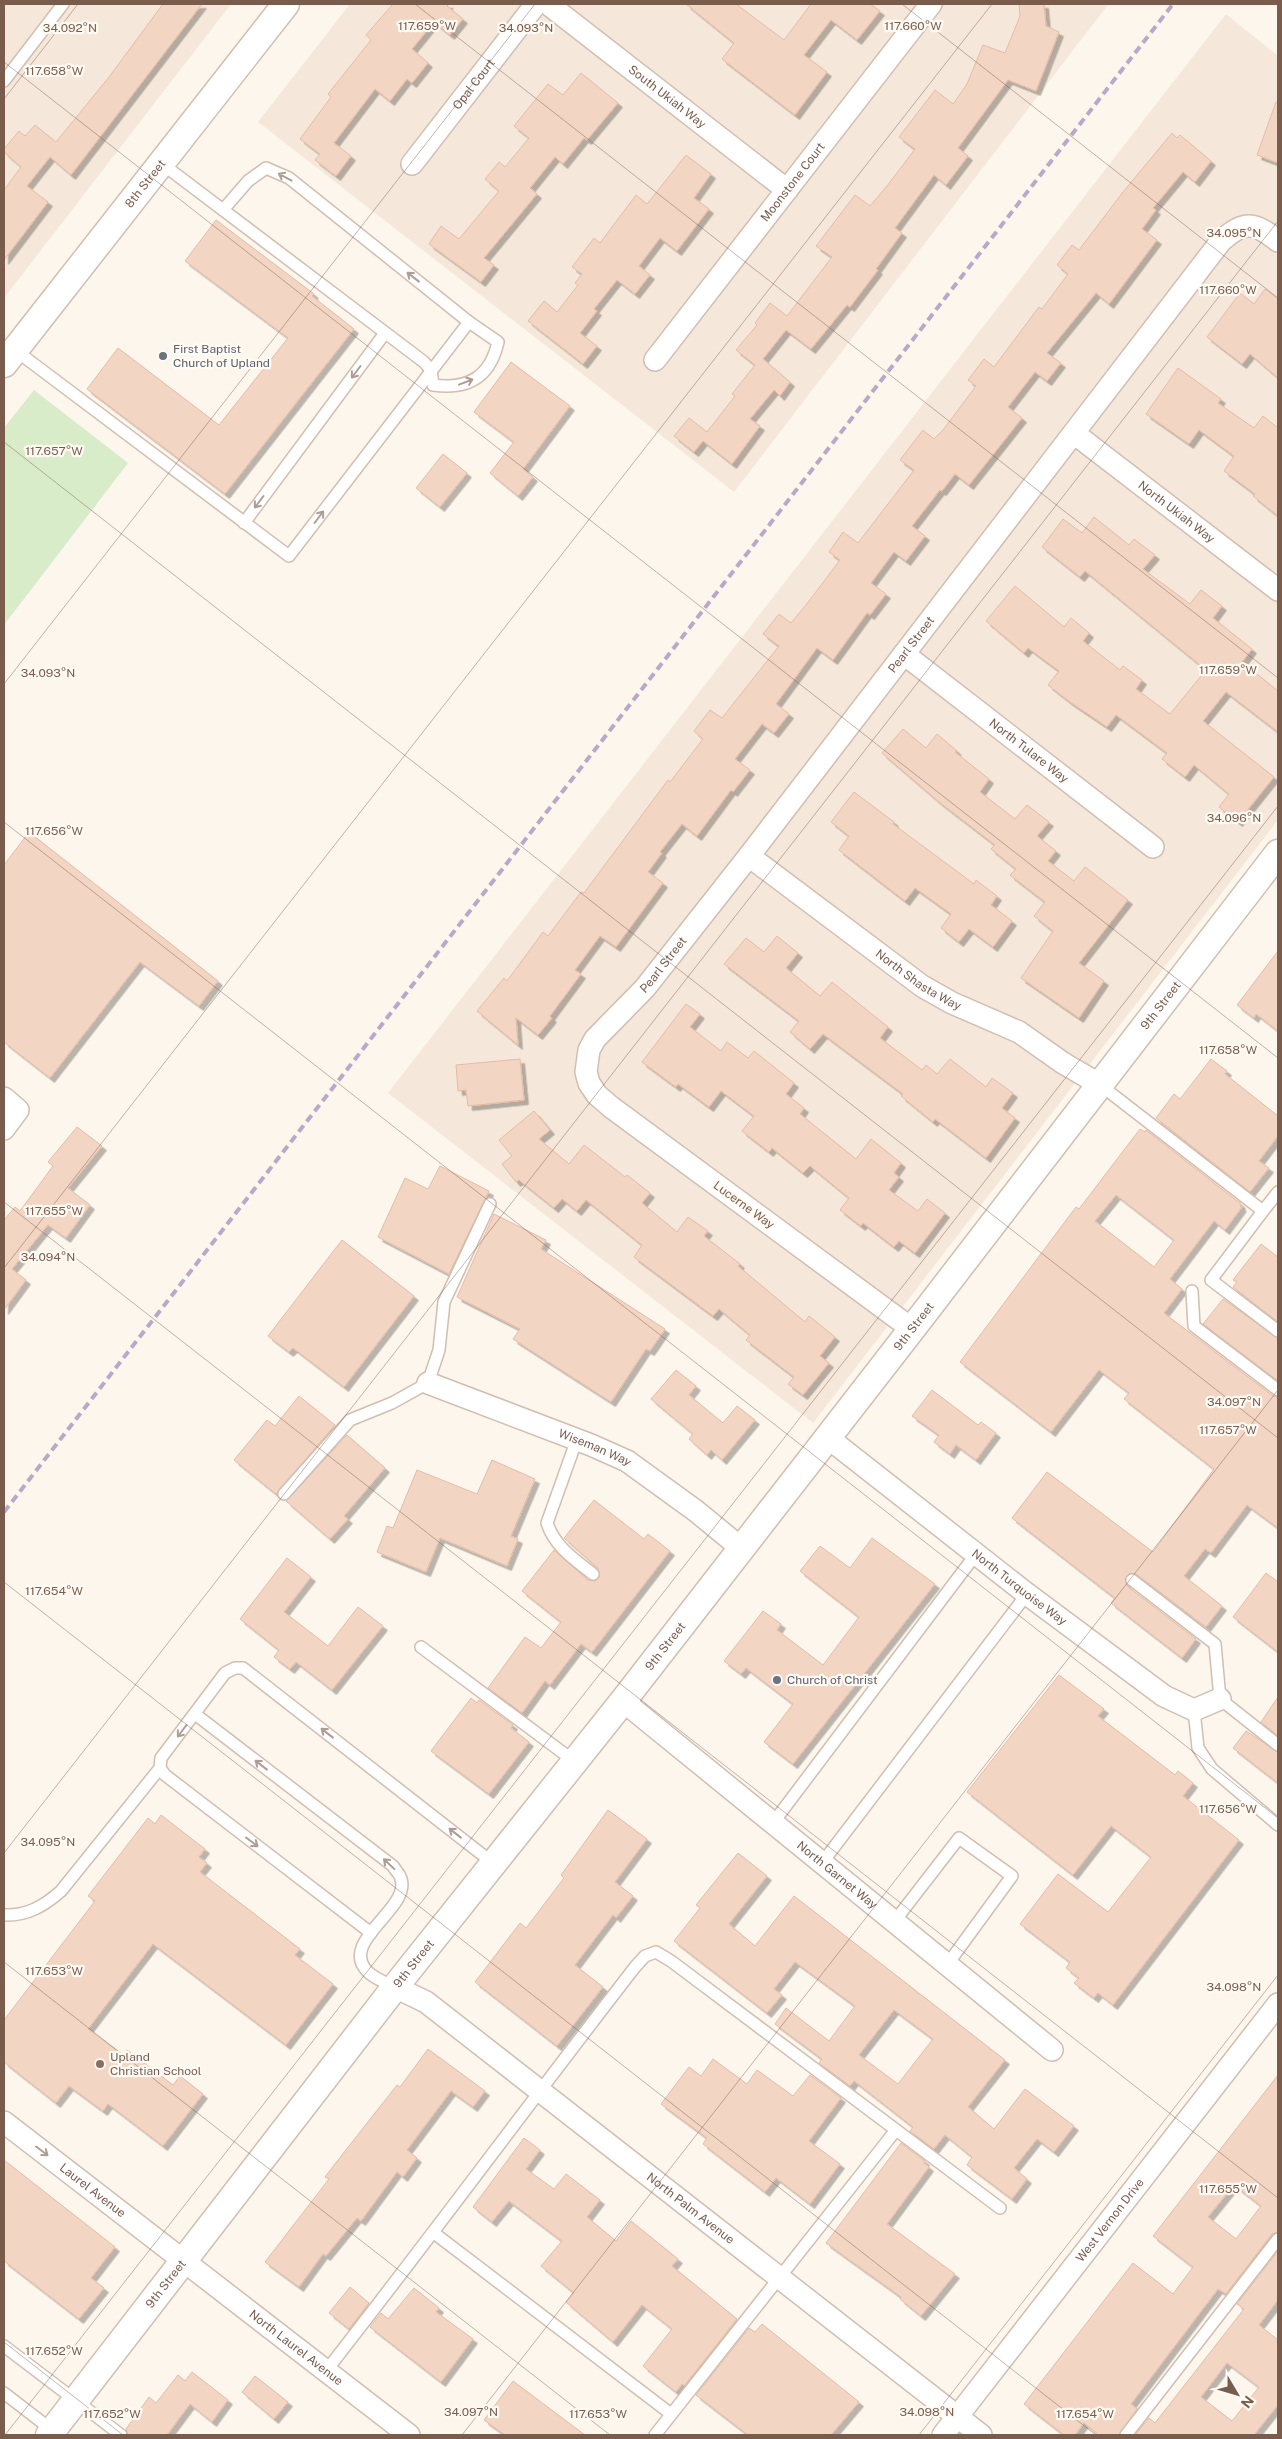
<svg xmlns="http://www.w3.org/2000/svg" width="1282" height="2439" font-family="'Public Sans',sans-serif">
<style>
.residential{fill:#f5e8da}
.green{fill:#d8ecc9}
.building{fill:#f3d5c3;stroke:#e6bba3;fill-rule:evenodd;filter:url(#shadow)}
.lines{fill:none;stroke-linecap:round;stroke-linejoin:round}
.service-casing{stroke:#d1beb0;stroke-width:14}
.minor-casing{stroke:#d1beb0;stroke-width:24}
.tertiary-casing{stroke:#d1beb0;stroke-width:29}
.service{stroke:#fff;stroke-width:11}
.minor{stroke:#fff;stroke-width:21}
.tertiary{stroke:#fff;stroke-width:26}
.rail{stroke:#b9a8c9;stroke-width:4;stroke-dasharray:8 5;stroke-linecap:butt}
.oneway{stroke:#af9d94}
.ticks{fill:none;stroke:#7a5c4d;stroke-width:1;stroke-opacity:0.45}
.worship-dot{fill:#6b7280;stroke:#fffaf3;stroke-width:2}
.education-dot{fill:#8d6e63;stroke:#fffaf3;stroke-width:2}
.labels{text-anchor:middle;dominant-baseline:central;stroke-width:4.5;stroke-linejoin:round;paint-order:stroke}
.street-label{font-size:12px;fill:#7a5c4d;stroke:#fffaf3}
.worship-label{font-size:12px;fill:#5b616d;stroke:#fffaf3;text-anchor:start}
.education-label{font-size:12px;fill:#785e54;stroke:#fffaf3;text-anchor:start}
.ticks-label{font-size:12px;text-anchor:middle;fill:#7a5c4d;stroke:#fffaf3;stroke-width:4.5;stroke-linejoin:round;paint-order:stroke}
</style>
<defs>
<filter id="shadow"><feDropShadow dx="4.5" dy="4.5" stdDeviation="0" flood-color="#0004"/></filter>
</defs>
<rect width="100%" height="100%" fill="#fdf6ec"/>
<g class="residential">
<path d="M4,4H231L4,298Z"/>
<path d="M350,4H1107V6L734,492L258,122Z"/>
<path d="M1226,14L1278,56V820L813,1423L388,1093Z"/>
</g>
<path class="green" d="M34,390L128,463L4,625V428Z"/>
<g class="building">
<path d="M163,4H202L71,175L50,157L27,186L48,202L4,260V190L21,167L4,152V149L19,131L25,136L35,125L56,142L109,77Z"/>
<path d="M393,4H449L447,6L463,19L450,35L434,22L412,49L428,63L412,83L407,79L390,101L375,89L334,143L351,156L336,176L315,160L320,154L300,139L331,97L328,94L371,40L366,35Z"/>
<path d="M686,4H736L784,40L811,4H870L880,11L857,40L831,20L804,55L827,72L795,115L722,59L734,43Z"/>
<path d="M1019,4H1044L1046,26L1059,32L1036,91L1008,80L958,148L968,156L946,185L934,175L895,228L902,233L876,269L878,270L850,307L847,305L811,349L786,330L763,359L790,382L780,396L774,390L750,419L760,426L732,464L703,441L694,452L674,436L689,418L707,432L735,396L732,394L755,365L736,350L757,325L755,323L770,303L787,316L806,291L832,257L816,246L855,195L870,206L887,186L915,149L899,137L935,90L953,104L967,84L983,45L1005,53L1020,16Z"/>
<path d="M581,73L618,103L587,140L584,138L563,164L555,157L530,188L537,194L484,258L494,265L481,282L429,244L441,226L459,239L499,191L485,179L499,162L505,167L529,138L514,126L548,84L563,95Z"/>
<path d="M1276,102H1278V163L1257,155Z"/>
<path d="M1172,133L1177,138L1180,135L1211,161L1195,182L1183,172L1153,208L1156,210L1142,229L1157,240L1109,304L1096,293L1047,353L1061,363L1047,381L1035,372L1008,407L1022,418L969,485L955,474L942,491L940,490L912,526L925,536L906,561L894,552L871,583L886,594L870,615L867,613L833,660L817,648L776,704L789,714L774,733L762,724L735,759L750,770L733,792L731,790L697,836L682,824L660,852L662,853L648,872L663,883L616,947L600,936L575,970L581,974L550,1016L552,1018L538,1035L516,1018L518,1045L477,1011L504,978L507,981L543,932L548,936L581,892L584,893L668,780L670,782L703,739L694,731L710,710L722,718L779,646L763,634L779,614L791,623L806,605L840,560L829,552L843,532L858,543L914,470L900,460L923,430L934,439L943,430L976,386L968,380L984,359L994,367L1039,307L1042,309L1068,274L1057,265L1072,245L1079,250L1123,192Z"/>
<path d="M686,155L711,174L694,198L709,209L677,251L660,238L639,266L650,275L635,294L617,280L594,309L597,311L580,333L597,346L583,364L528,321L544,301L557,312L578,285L575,283L582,274L572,267L594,238L600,243L636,195L647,204Z"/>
<path d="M216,220L314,294L312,296L354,329L225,494L87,389L118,348L219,425L288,338L185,261Z"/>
<path d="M1265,289L1278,299V378L1250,354L1242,364L1207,337L1240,293L1254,304Z"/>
<path d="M511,362L570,406L523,469L533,477L518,496L490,473L514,442L474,412Z"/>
<path d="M1178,368L1221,399L1218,403L1254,428L1263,416L1278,428V516L1253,496L1255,494L1224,471L1234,456L1199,430L1189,444L1146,414Z"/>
<path d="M443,454L467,473L440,507L416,488Z"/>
<path d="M1094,517L1129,545L1134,539L1155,555L1143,569L1190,604L1201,590L1222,606L1213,618L1252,649L1242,662L1278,691V732L1226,692L1203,721L1274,777L1238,822L1219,807L1229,794L1194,765L1185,777L1162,759L1167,753L1116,715L1107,727L1070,702L1048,685L1059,671L1028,648L1024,653L986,621L1015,586L1064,627L1071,618L1089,633L1083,641L1120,670L1123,666L1142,680L1136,689L1170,714L1206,670L1085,571L1080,577L1042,547L1063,519L1082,533Z"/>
<path d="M903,729L926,748L937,734L957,751L955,752L989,779L980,792L1015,819L1027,805L1049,822L1037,836L1056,851L1048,861L1074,881L1085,867L1128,900L1079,963L1104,981L1079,1018L1021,978L1053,931L1034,916L1045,902L1010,875L1016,869L991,849L995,845L939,802L882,753Z"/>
<path d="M854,792L894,822L893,824L974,884L976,880L997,896L991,905L1012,921L993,947L969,929L959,942L941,928L951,914L915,888L905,901L839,850L849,836L831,822Z"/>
<path d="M29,832L218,981L199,1006L140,962L50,1078L4,1042V865Z"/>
<path d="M777,936L798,953L786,968L820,996L832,982L888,1027L880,1038L922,1070L926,1065L937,1074L950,1059L986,1087L992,1078L1013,1093L1002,1108L1015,1118L986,1158L935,1119L933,1122L901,1096L903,1094L823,1034L810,1049L790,1032L799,1021L724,964L746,938L764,952Z"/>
<path d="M1278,951V1031L1256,1014L1254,1018L1237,1005Z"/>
<path d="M686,1004L700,1014L690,1027L721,1051L727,1042L748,1058L754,1051L794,1083L786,1094L804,1108L800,1114L856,1159L871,1139L901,1163L894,1173L899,1177L889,1190L918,1211L927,1199L945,1213L915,1253L899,1241L894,1247L863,1223L861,1226L840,1210L849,1198L810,1166L803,1173L772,1148L769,1152L742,1131L754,1116L721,1091L709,1107L678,1084L676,1087L642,1062Z"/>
<path d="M520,1059L524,1100L468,1106L466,1090L458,1091L456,1065Z"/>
<path d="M1211,1059L1227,1071L1225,1074L1278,1116V1136L1259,1161L1269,1168L1250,1192L1156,1118L1174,1094L1180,1099Z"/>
<path d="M534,1111L550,1130L539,1139L569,1164L584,1145L625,1177L627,1175L650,1193L642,1203L677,1232L688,1217L708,1231L704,1236L740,1264L738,1266L805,1322L809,1316L835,1337L820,1356L829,1363L803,1395L788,1384L794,1377L746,1340L750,1335L719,1309L713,1316L634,1257L642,1245L586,1200L577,1211L562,1199L554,1208L519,1180L516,1182L502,1164L512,1156L499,1140Z"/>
<path d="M77,1127L102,1146L68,1188L90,1205L66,1238L48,1225L12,1269L26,1280L4,1310V1220L15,1207L20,1211L53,1166L48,1162Z"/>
<path d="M1140,1129L1145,1132L1146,1130L1241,1204L1240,1206L1242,1207L1225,1230L1214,1221L1170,1279L1182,1289L1164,1313L1273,1396L1278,1397V1528L1247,1505L1211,1553L1205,1549L1184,1576L1222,1606L1206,1627L1136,1574L1130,1573L1125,1579L1127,1586L1196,1639L1182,1658L1111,1603L1115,1598L1012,1518L1047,1472L1153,1552L1214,1469L1124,1399L1129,1393L1099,1370L1051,1432L960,1362L1076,1207L1079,1209ZM1116,1195L1174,1240L1154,1267L1095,1221Z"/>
<path d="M440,1166L489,1191L449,1274L378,1237L405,1178L428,1189Z"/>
<path d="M494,1214L546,1240L541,1249L665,1329L650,1351L646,1349L611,1402L513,1339L520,1329L457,1297Z"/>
<path d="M342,1240L414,1296L344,1387L293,1348L289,1352L268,1336Z"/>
<path d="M1261,1244L1278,1257V1322L1233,1287L1237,1282L1233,1280Z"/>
<path d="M1223,1299L1278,1338V1381L1203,1324Z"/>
<path d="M676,1370L696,1386L689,1395L723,1423L737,1406L755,1420L722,1460L711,1450L707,1455L689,1439L693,1434L651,1399Z"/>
<path d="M932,1390L978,1425L981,1422L996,1433L976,1460L956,1445L950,1454L934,1442L939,1435L912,1416Z"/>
<path d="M299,1396L335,1425L276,1494L234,1460L267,1420L275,1426Z"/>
<path d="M347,1435L385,1468L344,1516L348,1519L330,1539L286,1501Z"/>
<path d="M492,1460L535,1479L511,1536L518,1539L507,1566L440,1538L426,1572L377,1552L387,1526L393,1528L417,1470L477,1494Z"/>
<path d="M594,1500L644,1539L648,1534L670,1551L592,1652L581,1644L550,1685L545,1681L522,1713L488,1688L525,1637L541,1648L561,1622L522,1591L554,1550L588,1580L595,1581L599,1578L598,1568L564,1538Z"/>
<path d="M872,1538L935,1584L793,1764L764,1742L793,1704L746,1668L741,1674L724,1661L763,1611L781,1624L777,1630L823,1665L859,1617L800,1571L820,1546L850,1568Z"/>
<path d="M287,1558L311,1577L284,1612L328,1646L358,1607L383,1626L332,1690L296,1662L290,1669L274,1657L279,1650L240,1619Z"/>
<path d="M1266,1573L1278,1582V1652L1233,1617Z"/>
<path d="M1059,1675L1104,1709L1098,1716L1175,1775L1178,1771L1193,1783L1183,1796L1239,1840L1113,2005L1098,1993L1094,1998L1074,1983L1079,1978L1066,1968L1070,1962L1020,1924L1058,1874L1108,1912L1151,1857L1111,1826L1073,1875L967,1792Z"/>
<path d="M1278,1697V1736L1261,1722Z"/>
<path d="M471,1698L477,1703L479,1700L513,1725L511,1728L529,1742L489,1794L431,1751Z"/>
<path d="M1246,1731L1278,1752V1783L1233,1748Z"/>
<path d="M608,1810L647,1839L615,1882L633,1896L616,1918L613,1915L575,1965L603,1987L557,2046L475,1982L520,1923L526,1928L564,1878L561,1875Z"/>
<path d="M161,1815L205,1849L199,1857L207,1863L200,1872L300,1949L295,1955L333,1984L286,2045L153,1944L88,2029L123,2055L127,2050L173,2085L180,2076L203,2094L163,2146L108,2104L103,2111L69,2086L56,2103L4,2062V2020L95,1901L88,1896L148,1818L155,1824Z"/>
<path d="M738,1853L767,1876L729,1924L755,1946L794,1896L1005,2060L968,2107L994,2129L1025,2089L1074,2126L1054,2152L1037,2139L1014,2168L1027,2179L1012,2199L967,2165L972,2157L945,2135L934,2149L910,2131L913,2127L854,2081L850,2086L819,2063L822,2059L775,2024L786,2008L829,2041L855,2006L795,1962L774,1989L782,1995L767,2013L674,1941L700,1908L696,1905ZM894,2010L933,2039L898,2084L859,2055Z"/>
<path d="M428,2049L485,2091L473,2107L451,2091L407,2150L417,2158L403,2177L397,2172L361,2221L357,2218L326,2256L323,2254L299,2287L265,2262L329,2179L325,2177L338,2160L397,2085L400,2087Z"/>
<path d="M713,2059L747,2084L757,2070L793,2096L810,2075L841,2098L809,2141L840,2164L810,2204L776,2178L765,2192L703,2144L707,2138L661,2104L689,2067L701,2076Z"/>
<path d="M1278,2075V2232L1272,2234L1226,2294L1218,2289L1131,2404L1137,2409L1119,2435H1099L1084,2423L1075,2435H1064L1024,2404L1133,2263L1173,2294L1193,2267L1153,2236ZM1234,2185L1261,2206L1236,2239L1208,2217Z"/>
<path d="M524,2138L540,2150L526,2169L554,2189L566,2174L600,2200L587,2217L616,2241L631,2221L678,2259L672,2266L737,2319L684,2386L682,2384L676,2392L643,2366L672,2329L642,2305L613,2342L566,2302L574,2293L541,2266L562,2241L509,2201L492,2222L473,2207Z"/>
<path d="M901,2143L925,2161L924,2163L929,2167L887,2224L955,2274L921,2316L900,2299L901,2297L826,2243Z"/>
<path d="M4,2160L115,2247L91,2278L104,2288L79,2319L4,2261Z"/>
<path d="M1278,2251V2300L1259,2325L1278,2340V2405L1254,2435H1135L1149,2418L1155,2423L1244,2309L1237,2304ZM1227,2363L1259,2387L1232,2421L1201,2397Z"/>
<path d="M350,2287L369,2303L349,2329L329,2313Z"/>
<path d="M414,2288L439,2308L436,2312L473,2339L441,2382L370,2327L381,2313L388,2319Z"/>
<path d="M762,2324L859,2402L831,2435H748L696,2395L749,2328L755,2332Z"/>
<path d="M192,2372L228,2400L212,2422L190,2404L167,2435H128L126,2429L149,2397L156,2403L178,2375L185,2381Z"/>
<path d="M255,2376L288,2402L274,2419L242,2392Z"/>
<path d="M513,2381L585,2435H505L484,2420Z"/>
</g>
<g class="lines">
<g class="service-casing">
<g id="service">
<path d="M4,81L63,4"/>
<path d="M161,163L424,362L431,370L433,385C468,390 490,377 498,342L469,322L289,178L266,168L248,181L223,210"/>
<path d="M15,350L289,556L469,322"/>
<path d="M244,523L385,333"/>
<path d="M1099,1084L1263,1211L1211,1280L1278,1331"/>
<path d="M1263,1211L1278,1192"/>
<path d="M1192,1291L1194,1326L1278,1390"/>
<path d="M577,1439L547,1523C555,1547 574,1559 593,1574"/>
<path d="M284,1494L350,1420L392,1403L428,1383L439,1350L444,1302L490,1204"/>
<path d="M1132,1580L1215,1644L1220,1699L1278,1745"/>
<path d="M421,1647L574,1761"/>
<path d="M1194,1710L1198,1748L1212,1769L1278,1825"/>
<path d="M195,1714L393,1866C395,1870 400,1874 401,1879C411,1909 337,1942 368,1972C375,1979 387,1983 395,1987"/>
<path d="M773,1823L976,1554"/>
<path d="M822,1863L1027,1594"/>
<path d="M4,1915C27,1916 44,1906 61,1891L160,1768"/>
<path d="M894,1922L959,1838L1012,1876L947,1965"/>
<path d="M371,1933L165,1775L160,1768L161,1758L225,1673L235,1668H243L493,1863"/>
<path d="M434,2233L671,2414"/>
<path d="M4,2346L121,2435"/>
<path d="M326,2371C431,2237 531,2101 635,1967L645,1956L656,1952L671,1961L1000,2208"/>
<path d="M4,2393L52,2430"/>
<path d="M655,2435L896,2130"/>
<path d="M1126,2435L1278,2239"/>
</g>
</g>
<g class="minor-casing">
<g id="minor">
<path id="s1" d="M548,4L787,190"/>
<path id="s2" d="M412,164L536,4"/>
<path id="s3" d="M655,360L931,4"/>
<path id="s4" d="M1075,434L1278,590"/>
<path id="s5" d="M904,654L1153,847"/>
<path id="s6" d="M749,856L922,986L952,1003L1019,1032L1063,1063L1099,1084"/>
<path d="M4,1098L18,1110L4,1129"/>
<path id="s7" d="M912,1329L611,1107L597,1095L589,1083L586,1072L589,1050L595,1039L645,988L749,856L1221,241C1245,220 1254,222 1278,241"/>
<path id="s8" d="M428,1383L591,1445L627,1461L696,1511L741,1548"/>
<path id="s9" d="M827,1437L1027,1594L1164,1696L1194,1710L1220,1699"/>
<path id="s10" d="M623,1701L1052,2050"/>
<path id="s11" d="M395,1987L426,2002L981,2435"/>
<path id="s12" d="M4,2122L409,2435"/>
<path id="s13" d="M943,2435L1278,2004"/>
</g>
</g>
<g class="tertiary-casing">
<g id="tertiary">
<path id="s14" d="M4,364L286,4"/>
<path id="s15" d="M49,2435L395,1987L623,1701L912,1329L1278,853"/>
</g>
</g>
<use href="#service" class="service"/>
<use href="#minor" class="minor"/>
<use href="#tertiary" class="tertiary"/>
<path class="rail" d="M4,1512L1173,4"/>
</g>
<defs><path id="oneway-shaft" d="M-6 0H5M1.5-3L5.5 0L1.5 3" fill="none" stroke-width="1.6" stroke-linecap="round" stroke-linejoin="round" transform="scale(1.25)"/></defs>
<g class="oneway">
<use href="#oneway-shaft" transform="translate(285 177) rotate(-152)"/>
<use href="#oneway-shaft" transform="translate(413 277) rotate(-142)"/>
<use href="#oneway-shaft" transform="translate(356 372) rotate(127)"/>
<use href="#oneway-shaft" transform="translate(466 382) rotate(-21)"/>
<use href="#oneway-shaft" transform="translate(259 502) rotate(127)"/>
<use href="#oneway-shaft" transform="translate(319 517) rotate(-53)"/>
<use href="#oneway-shaft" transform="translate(182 1731) rotate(127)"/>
<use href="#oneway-shaft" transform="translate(327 1733) rotate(-142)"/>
<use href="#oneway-shaft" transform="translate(261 1765) rotate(-142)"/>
<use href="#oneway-shaft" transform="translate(455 1833) rotate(-142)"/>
<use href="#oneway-shaft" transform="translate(252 1842) rotate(37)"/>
<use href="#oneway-shaft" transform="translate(389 1864) rotate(-137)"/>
<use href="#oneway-shaft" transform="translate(42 2151) rotate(37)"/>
</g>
<path class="ticks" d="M415,4L1278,678M902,4L1278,298M4,62L1278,1058M4,99L78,4M4,442L1278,1438M4,684L535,4M4,822L1278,1818M4,1202L1278,2198M4,1268L992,4M4,1582L1096,2435M4,1853L1278,221M4,1962L610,2435M4,2342L123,2435M5,2435L1278,806M462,2435L1278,1390M919,2435L1278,1975"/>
<g class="worship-dot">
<circle cx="163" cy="356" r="5"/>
<circle cx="777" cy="1680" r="5"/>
</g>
<circle class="education-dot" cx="100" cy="2064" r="5"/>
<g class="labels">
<g class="street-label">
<text stroke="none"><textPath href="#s2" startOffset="101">Opal Court</textPath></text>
<text stroke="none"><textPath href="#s1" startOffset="151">South Ukiah Way</textPath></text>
<text stroke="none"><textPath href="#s3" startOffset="225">Moonstone Court</textPath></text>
<text stroke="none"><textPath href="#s14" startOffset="229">8th Street</textPath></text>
<text stroke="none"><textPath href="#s4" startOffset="128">North Ukiah Way</textPath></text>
<text stroke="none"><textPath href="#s7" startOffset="959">Pearl Street</textPath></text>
<text stroke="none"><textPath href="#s5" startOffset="158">North Tulare Way</textPath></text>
<text stroke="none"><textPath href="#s7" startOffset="554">Pearl Street</textPath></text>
<text stroke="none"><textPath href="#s6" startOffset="210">North Shasta Way</textPath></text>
<text stroke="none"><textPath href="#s15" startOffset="1811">9th Street</textPath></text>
<text transform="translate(744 1205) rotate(36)">Lucerne Way</text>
<text stroke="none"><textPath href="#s15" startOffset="1406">9th Street</textPath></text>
<text stroke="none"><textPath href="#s8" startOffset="179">Wiseman Way</textPath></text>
<text stroke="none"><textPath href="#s9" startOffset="244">North Turquoise Way</textPath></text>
<text stroke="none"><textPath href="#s15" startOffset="1001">9th Street</textPath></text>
<text stroke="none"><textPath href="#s10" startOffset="276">North Garnet Way</textPath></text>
<text stroke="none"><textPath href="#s15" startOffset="596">9th Street</textPath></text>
<text stroke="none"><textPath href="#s12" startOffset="112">Laurel Avenue</textPath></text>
<text stroke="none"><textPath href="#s11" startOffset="370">North Palm Avenue</textPath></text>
<text stroke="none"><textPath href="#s13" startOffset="272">West Vernon Drive</textPath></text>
<text stroke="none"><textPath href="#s15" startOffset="191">9th Street</textPath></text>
<text stroke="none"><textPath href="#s12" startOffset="369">North Laurel Avenue</textPath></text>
</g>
<g class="worship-label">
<text x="173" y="349">First Baptist<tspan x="173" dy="14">Church of Upland</tspan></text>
<text x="787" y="1680">Church of Christ</text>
</g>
<g class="education-label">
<text x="110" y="2057">Upland<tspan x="110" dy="14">Christian School</tspan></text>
</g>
</g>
<g class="ticks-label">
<text x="427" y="30">117.659°W</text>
<text x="913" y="30">117.660°W</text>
<text x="70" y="32">34.092°N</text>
<text x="526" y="32">34.093°N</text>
<text x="54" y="75">117.658°W</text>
<text x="1234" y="237">34.095°N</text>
<text x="1228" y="294">117.660°W</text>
<text x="54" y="455">117.657°W</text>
<text x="1228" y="674">117.659°W</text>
<text x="48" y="677">34.093°N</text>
<text x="1234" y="822">34.096°N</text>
<text x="54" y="835">117.656°W</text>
<text x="1228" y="1054">117.658°W</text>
<text x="54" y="1215">117.655°W</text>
<text x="48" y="1261">34.094°N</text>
<text x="1234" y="1406">34.097°N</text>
<text x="1228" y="1434">117.657°W</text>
<text x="54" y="1595">117.654°W</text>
<text x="1228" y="1813">117.656°W</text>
<text x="48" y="1846">34.095°N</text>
<text x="54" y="1975">117.653°W</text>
<text x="1234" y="1991">34.098°N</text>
<text x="1228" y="2193">117.655°W</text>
<text x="54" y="2355">117.652°W</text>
<text x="471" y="2416">34.097°N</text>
<text x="927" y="2416">34.098°N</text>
<text x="112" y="2418">117.652°W</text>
<text x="598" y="2418">117.653°W</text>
<text x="1085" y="2418">117.654°W</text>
</g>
<rect width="1282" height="2439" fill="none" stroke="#7a5c4d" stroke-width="10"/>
<g transform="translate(1237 2394) rotate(128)" stroke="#fffaf3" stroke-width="4" paint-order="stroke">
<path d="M0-4L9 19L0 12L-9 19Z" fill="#7a5c4d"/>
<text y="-8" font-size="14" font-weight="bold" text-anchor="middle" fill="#7a5c4d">N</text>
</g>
</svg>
